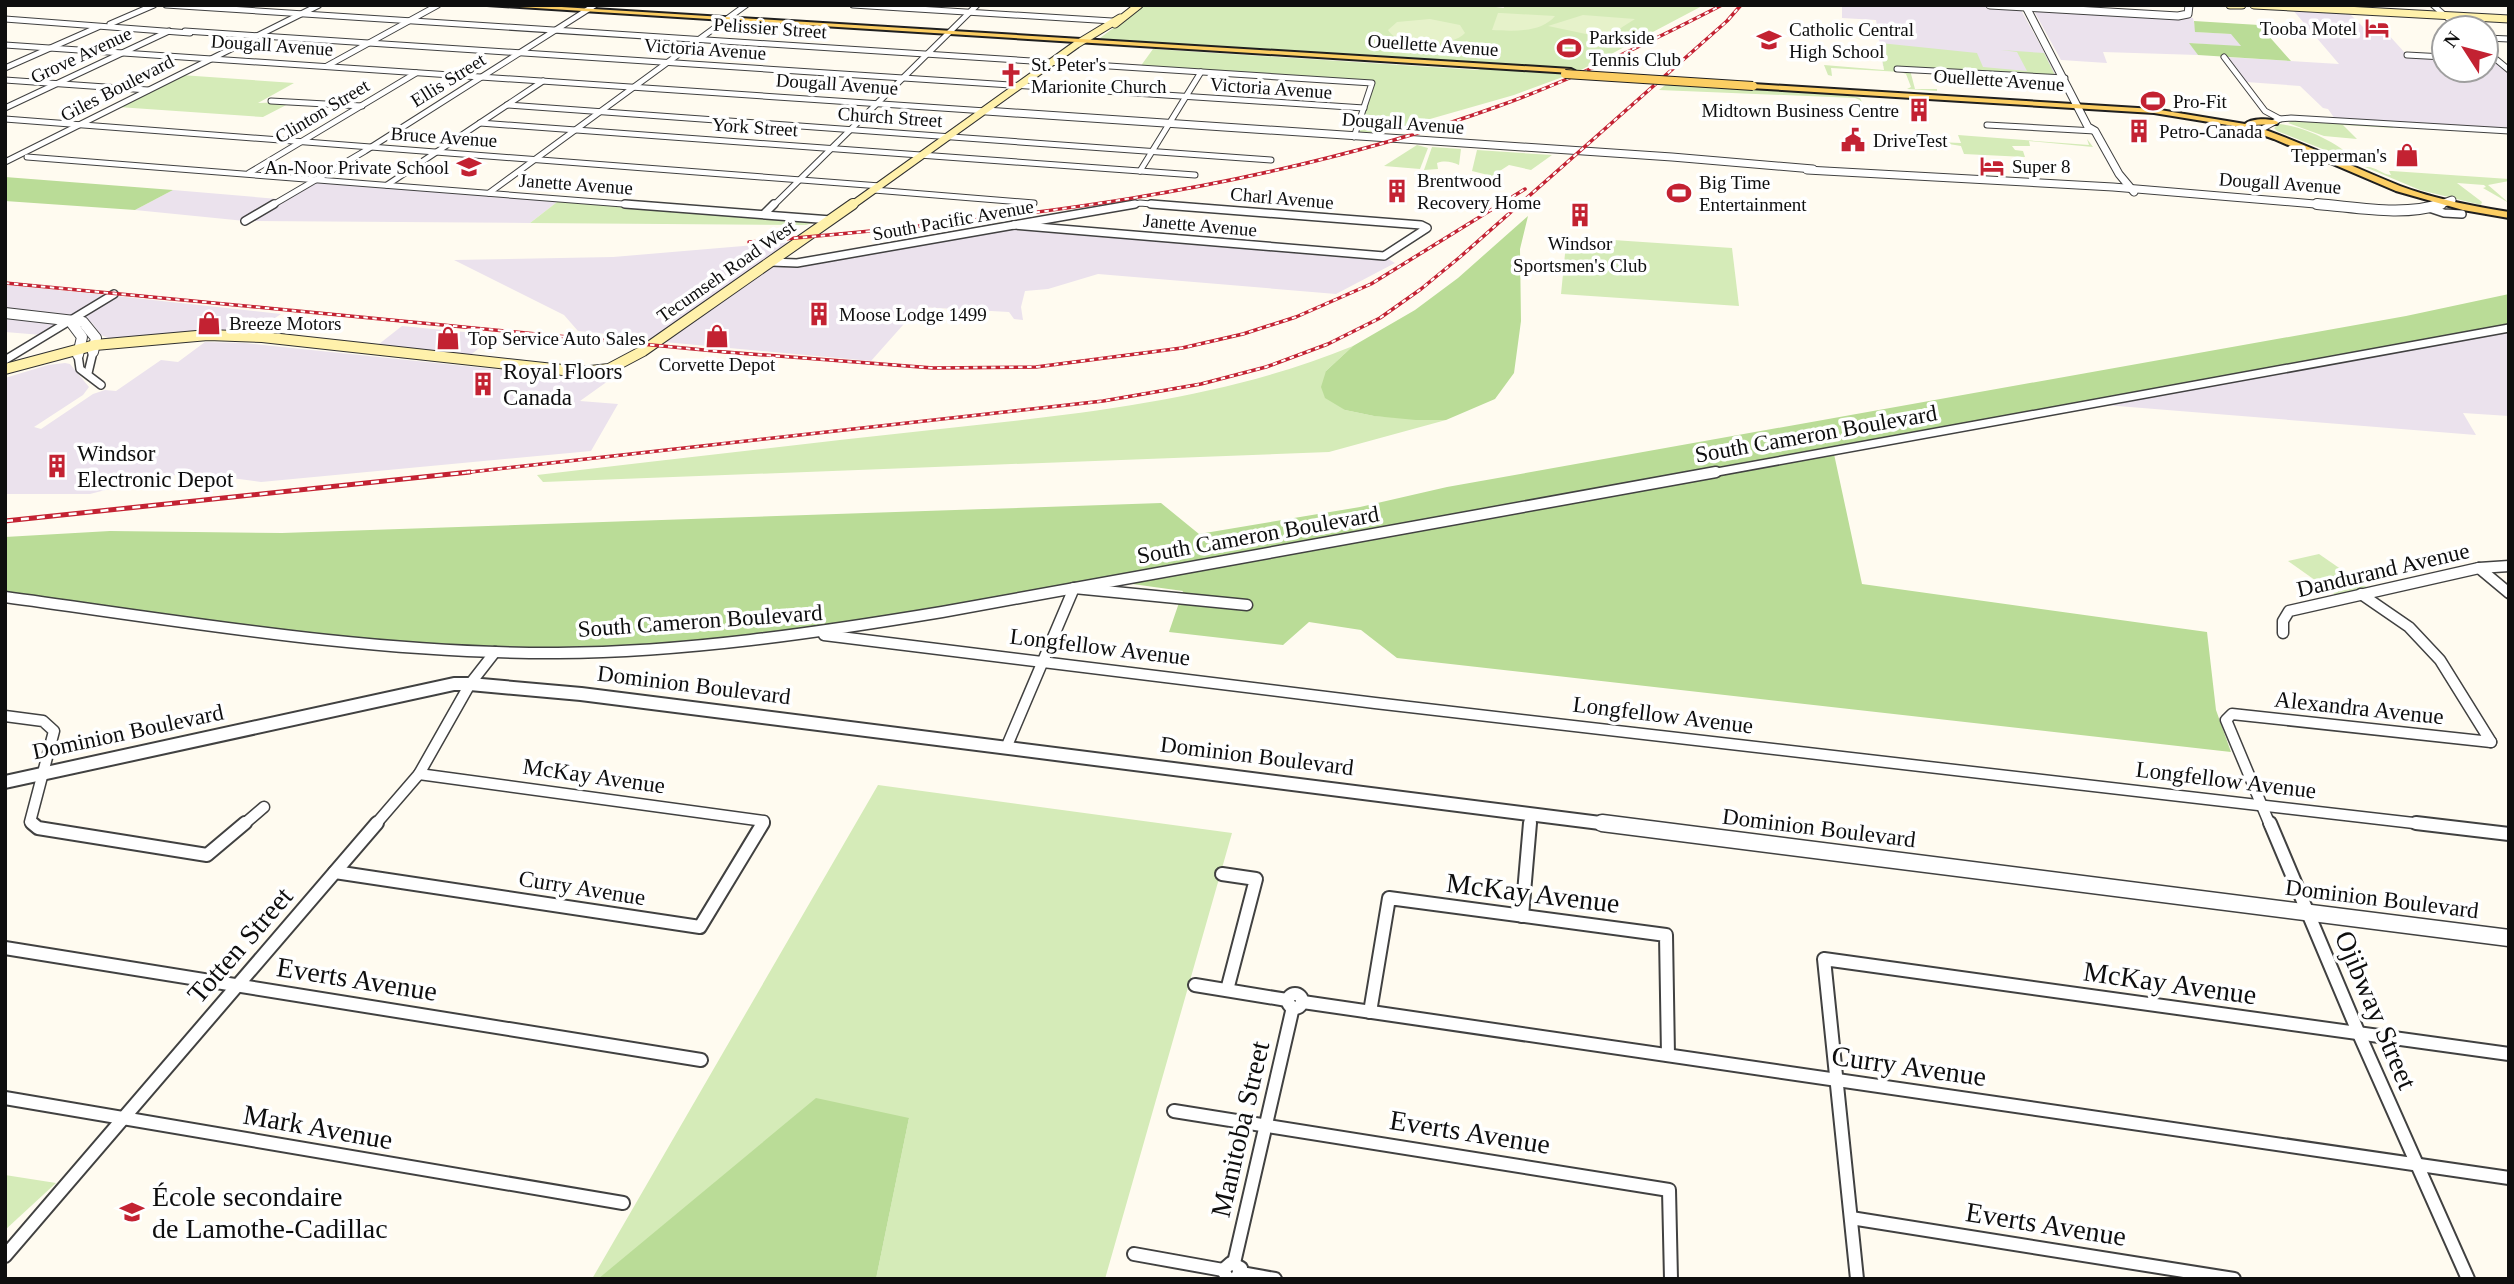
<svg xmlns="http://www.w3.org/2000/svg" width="2514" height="1284" font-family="Georgia,serif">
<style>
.industrial{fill:#ebe2ed}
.green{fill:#d5ebb8}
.forest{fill:#badc97}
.pitch{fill:#e6f2ca}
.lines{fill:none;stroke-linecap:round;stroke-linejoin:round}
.minor-far3-casing{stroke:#414141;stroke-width:7}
.minor-far2-casing{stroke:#414141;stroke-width:10}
.minor-far1-casing{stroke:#414141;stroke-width:13}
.minor-casing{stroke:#414141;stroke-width:16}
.tertiary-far3-casing{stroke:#414141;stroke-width:9}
.tertiary-far2-casing{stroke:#414141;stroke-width:12}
.tertiary-far1-casing{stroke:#414141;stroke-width:16}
.tertiary-casing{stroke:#414141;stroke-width:19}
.secondary-far1-casing{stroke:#303030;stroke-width:9}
.secondary-casing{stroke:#303030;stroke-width:12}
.primary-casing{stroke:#1f1f1f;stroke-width:4}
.minor-far3{stroke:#fff;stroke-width:5}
.minor-far2{stroke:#fff;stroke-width:7}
.minor-far1{stroke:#fff;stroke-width:10}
.minor{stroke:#fff;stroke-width:12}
.tertiary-far3{stroke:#fff;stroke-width:7}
.tertiary-far2{stroke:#fff;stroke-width:10}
.tertiary-far1{stroke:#fff;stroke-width:12}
.tertiary{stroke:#fff;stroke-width:16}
.secondary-far1{stroke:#fff1ab;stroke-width:7}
.secondary{stroke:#fff1ab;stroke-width:10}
.primary{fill:#fcce63;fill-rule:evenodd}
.rail-far1-casing{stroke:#c32232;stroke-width:3.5}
.rail-casing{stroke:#c32232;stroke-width:5}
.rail-far1{stroke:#fff;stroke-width:2;stroke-dasharray:4.5;stroke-linecap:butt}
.rail{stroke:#fff;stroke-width:2.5;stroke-dasharray:8;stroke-linecap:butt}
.primary-bridge-casing{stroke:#1f1f1f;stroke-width:10;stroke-linecap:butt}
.primary-bridge{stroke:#fcce63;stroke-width:8}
.labels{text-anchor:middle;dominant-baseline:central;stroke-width:7;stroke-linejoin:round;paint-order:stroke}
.far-street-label{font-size:19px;fill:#0e0e0e;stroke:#fff}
.far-poi-label{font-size:19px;fill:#0e0e0e;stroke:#fff;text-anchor:start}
.poi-label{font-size:23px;fill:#0e0e0e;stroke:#fff;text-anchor:start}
.street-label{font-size:23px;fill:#0e0e0e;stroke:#fff}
.near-street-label{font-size:28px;fill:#0e0e0e;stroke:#fff}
.near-poi-label{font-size:28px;fill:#0e0e0e;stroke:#fff;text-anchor:start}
</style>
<rect width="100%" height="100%" fill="#fffbf0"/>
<g class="industrial">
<path d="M1842,5H1967L2021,10L2058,77L1883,66L1876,20L1842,18Z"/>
<path d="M2292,9L2348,12L2367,31L2386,32L2406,54L2444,56V70H2486V58L2489,57L2509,73V130L2335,119L2328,109L2323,108L2300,86L2246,82L2226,57L2339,64Z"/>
<path d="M2034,11L2185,16L2193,18L2196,32L2232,34L2242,47L2190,43L2198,55L2103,52L2107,63L2061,60Z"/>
<path d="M310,180L561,199L530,223L245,221L135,210L173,190L278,199Z"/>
<path d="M1004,229L1385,257L1395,263L1336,294L1098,274L1048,289L1025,291L1021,307L1023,320L1014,319L1009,312L919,307L871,361L664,342L770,265Z"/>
<path d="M792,242L652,339L578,331L564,315L454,260L613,257Z"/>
<path d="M5,285L108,295L42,335L5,332Z"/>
<path d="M116,296L281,314L251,334L111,339L101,335L92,323L83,318Z"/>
<path d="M402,326L495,335L467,358L374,348Z"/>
<path d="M2509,331V416L2463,413L2476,435L2105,405Z"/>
<path d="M205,342L244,343L608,381L580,401L618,404L591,451L261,482L179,471L164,485L117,487L90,494H5V378L48,365L65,363L70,364L89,387L83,395L34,427L41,429L93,394L105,390L116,391L161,360L178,362Z"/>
</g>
<g class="green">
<path d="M1144,5H1480L1504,8L1503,5H1704L1579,71L1514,95L1381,133L1359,132L1375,82L1140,67L1153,49L1478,70L1486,66L1106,41L1100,38Z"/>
<path d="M1880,43L1977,53L1983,67L2027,71L2017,52L2001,50L2044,53L2055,75L1893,69L1910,70L1915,89H1937V91L1907,89L1911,87L1906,74L1901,72L1831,68L1832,76L1828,75L1824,65L1884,70Z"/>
<path d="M181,75L294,83L258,103L292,102L263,117L118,107Z"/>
<path d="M1669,82L1849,95L1860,98L1864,106C1850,112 1822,110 1808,104L1850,109L1862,106L1860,100L1855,98L1659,90Z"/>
<path d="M2294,120L2392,126L2393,128L2343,125L2357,139L2324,136L2288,123Z"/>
<path d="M2279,124C2307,127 2340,144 2360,164L2277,131L2274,128Z"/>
<path d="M1958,135L2089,145L2087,139L2093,147L2029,141L2030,146H2012L2015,150L2023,151L2025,157L1964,154L1961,146L1937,142L1961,143Z"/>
<path d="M1417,145L1428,148L1420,169L1384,166Z"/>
<path d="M1432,147L1461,149L1459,165C1452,162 1445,160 1437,163L1438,169L1424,170Z"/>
<path d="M1477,150L1552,155L1531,170L1509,165L1492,176L1472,171Z"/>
<path d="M2365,167C2376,166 2381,174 2391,175L2389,171H2392L2509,179V181L2488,185L2509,203L2483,188L2486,187L2484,185L2457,183L2482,202L2481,205L2420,190Z"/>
<path d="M561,199L816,222L806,225L530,223Z"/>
<path d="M1613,240L1732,248L1739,306L1561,294L1566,244L1586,245Z"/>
<path d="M1353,346L1326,371L1345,410L1374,416L1446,420L1329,452L543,482L537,475C666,460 794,445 922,431C1067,415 1217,402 1353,346Z"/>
<path d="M2319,554L2368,588L2336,595L2288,561Z"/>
<path d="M878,785L1232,833L1105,1279H876L909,1118L598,1279H592Z"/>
<path d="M5,1175L56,1183L5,1230Z"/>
</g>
<g class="forest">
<path d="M2194,21L2259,25L2291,61L2198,55L2189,43L2241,46L2231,34L2195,32Z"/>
<path d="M5,177L173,190L135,210L5,201Z"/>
<path d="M1528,216L1520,249L1521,321L1514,373L1495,399L1446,420H1416L1374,416L1345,410L1325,398L1321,387L1326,371L1353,346L1415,310L1458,278Z"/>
<path d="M2509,294V325L843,625C708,641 572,655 436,647C292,639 148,613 5,593V537L110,531L282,533L1161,503L1199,534L1360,507L1447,487L2406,316Z"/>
<path d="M1834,454L1862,584L2207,632L2216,710L2231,752L1397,658L1361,630L1309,622L1283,645L1169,632L1183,591L1125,583Z"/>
<path d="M816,1098L909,1118L876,1279H598Z"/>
</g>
<g class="pitch">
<path d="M1498,13H1501L1555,16C1541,33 1513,31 1492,30Z"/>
<path d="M1583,15L1635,19L1605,38L1548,26Z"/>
<path d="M1430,19L1460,25L1465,33C1452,48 1398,48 1388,30L1397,22Z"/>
</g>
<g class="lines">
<g class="minor-far3-casing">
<g id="minor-far3">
<path d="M166,5L1372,83L1354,137"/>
<path d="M853,5L1112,21"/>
<path d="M2433,5L2459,28"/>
<path d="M5,19L190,33"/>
<path d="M110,24L154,5"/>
<path d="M185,31L1364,108"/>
<path d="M2486,38L2509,39"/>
<path d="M5,45L986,111"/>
<path d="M2486,51L2509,70"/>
<path d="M2407,55L2444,57"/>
<path d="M2224,57L2265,111L2280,119"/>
<path d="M327,66L438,5"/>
<path d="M5,68L98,27"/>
<path d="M1897,69L2065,78"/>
<path d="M5,80L148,90"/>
<path d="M271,101L362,106"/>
<path d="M507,105L1271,160"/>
<path d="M5,108L169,31"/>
<path d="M5,119L880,186"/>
<path d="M480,123L1195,175"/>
<path d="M1987,125L2095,131"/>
<path d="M2260,130L2280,119L2291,118L2509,131"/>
<path d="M27,157L648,206"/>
<path d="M5,162L319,5"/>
<path d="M1140,171L1201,72"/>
<path d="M249,173L416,73"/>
<path d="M387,185L543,81"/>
<path d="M874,190L1034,203"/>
<path d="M489,193L746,5"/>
<path d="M271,206L365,151L595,5"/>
<path d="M773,206L977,5"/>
<path d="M1125,206L1140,203L1174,206"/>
</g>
</g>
<g class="minor-far2-casing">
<g id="minor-far2">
<path d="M625,204L831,220"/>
<path d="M2429,208L2444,213L2462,214"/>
<path d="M764,214L774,204"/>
<path d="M245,221L274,204"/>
<path d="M1014,225L1384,256L1427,228L1421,225L1151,204"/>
<path d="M1014,225L1135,204"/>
<path d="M771,262L797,263L1014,225"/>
<path d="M78,355L80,369L101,385"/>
<path d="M5,360L114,294"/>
<path d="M88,373L93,352"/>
<path d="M1706,474L2509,328"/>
</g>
</g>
<g class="minor-far1-casing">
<g id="minor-far1">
<path d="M2479,568L2509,593"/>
<path d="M2361,594L2409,627L2440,660L2491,742"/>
<path d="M5,597C188,622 372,654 558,653C687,652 815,633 942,612L1716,472"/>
<path d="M2283,633V621L2289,611L2479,568L2509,566"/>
<path d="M824,635L1375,703L2431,825"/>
<path d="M5,716L43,721L54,731L30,822L34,825"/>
<path d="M1006,748L1074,588L1247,605"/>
<path d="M419,774L764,821L762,825"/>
<path d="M243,825L264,807"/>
<path d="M375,825L419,774L470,684L495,652"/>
<path d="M1530,825L1531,814"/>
<path d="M2270,825L2226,720L2232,714L2491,742"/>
</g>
</g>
<g class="minor-casing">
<g id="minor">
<path d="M32,823L38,828L207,855L245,823"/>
<path d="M2270,823L2359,1034L2468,1279"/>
<path d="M2416,823L2509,834"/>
<path d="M335,872L700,927L763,823"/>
<path d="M1222,874L1256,879L1227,990"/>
<path d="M1522,916L1530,823"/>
<path d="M5,948L701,1060"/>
<path d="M1195,985L1287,1000"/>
<circle cx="1295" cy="1001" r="7"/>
<path d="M1303,1002L2509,1178"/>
<path d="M1370,1012L1389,898L1666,935L1668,1055"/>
<path d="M5,1098L623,1203"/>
<path d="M1174,1111L1669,1190L1671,1279"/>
<path d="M1851,1218L2234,1279"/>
<path d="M1134,1254L1223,1270"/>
<path d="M5,1256L377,823"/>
<path d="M1234,1263L1293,1007"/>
<path d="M1241,1273L1275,1279"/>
<path d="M1228,1279L1223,1270L1231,1263L1241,1268L1236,1279"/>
<path d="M1857,1279L1824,959L2509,1054"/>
</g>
</g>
<g class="tertiary-far3-casing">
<g id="tertiary-far3">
<path d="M1990,5L2178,16L2188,14L2189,5"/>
<path d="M2025,5L2088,127L2095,131L2119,174L2134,192"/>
<path d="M986,111L1672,157L1813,169"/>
<path d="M1807,170L2113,187L2338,206"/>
<path d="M2436,206L2452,200"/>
</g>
</g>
<g class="tertiary-far2-casing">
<g id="tertiary-far2">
<path d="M2317,204C2356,207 2403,217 2441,204"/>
<path d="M5,313L83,322L96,338L93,352"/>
<path d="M70,321L82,337L78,355"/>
</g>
</g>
<g class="tertiary-far1-casing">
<path id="tertiary-far1" d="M5,782L454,684H470L581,694L1616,825"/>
</g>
<g class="tertiary-casing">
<path id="tertiary" d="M1602,823L2509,938"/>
</g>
<g class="secondary-far1-casing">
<g id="secondary-far1">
<path d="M2230,5H2242"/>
<path d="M2254,5L2509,19"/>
<path d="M1115,24L1139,5"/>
<path d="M851,206L1077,44L1120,18"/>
</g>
</g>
<g class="secondary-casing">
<path id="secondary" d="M5,369L95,345L208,335L262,337L581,372L609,369L643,351L853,204"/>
</g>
<g class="primary-casing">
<g id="primary">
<path d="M487,5H529L1571,69L1575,71L1571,73Z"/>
<path d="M1753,84L2154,109L2245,124C2251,118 2271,118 2278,122L2277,124L2251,125C2302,142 2350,166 2400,186C2434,199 2472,206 2509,212V218L2463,210L2396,191L2274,139L2240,127L2154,113L1750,88L1749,86Z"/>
</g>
</g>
<use href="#minor-far3" class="minor-far3"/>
<use href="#minor-far2" class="minor-far2"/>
<use href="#minor-far1" class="minor-far1"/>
<use href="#minor" class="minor"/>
<use href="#tertiary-far3" class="tertiary-far3"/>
<use href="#tertiary-far2" class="tertiary-far2"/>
<use href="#tertiary-far1" class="tertiary-far1"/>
<use href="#tertiary" class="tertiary"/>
<use href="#secondary-far1" class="secondary-far1"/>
<use href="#secondary" class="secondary"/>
<use href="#primary" class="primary"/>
<g class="rail-far1-casing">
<g id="rail-far1">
<path d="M749,242C1001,221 1257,193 1496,107C1574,79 1648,43 1722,5"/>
<path d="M5,283L725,352L933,368L1036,367L1182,348L1243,334L1296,317L1371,284L1525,189"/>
<path d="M453,474L1103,401L1201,384L1266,367L1328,344L1380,318L1421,289L1460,257L1727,21L1741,5"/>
</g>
</g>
<g class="rail-casing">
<path id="rail" d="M5,521L470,472"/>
</g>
<use href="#rail-far1" class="rail-far1"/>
<use href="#rail" class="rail"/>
<g class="primary-bridge-casing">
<path id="primary-bridge" d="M1565,74L1753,86"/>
</g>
<use href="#primary-bridge" class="primary-bridge"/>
</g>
<defs>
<g id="hotel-bare" transform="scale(1.89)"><path d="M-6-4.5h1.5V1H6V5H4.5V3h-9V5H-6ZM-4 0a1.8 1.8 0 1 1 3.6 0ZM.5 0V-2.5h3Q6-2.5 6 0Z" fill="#c32232" stroke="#fff" stroke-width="2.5" paint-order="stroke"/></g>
<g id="school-bare" transform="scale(1.89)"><path d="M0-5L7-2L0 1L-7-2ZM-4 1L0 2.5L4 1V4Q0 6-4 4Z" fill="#c32232" stroke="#fff" stroke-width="2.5" paint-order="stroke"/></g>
<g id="stadium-bare" transform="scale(1.89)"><path d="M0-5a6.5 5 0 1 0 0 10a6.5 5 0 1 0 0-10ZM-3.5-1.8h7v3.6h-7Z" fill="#c32232" stroke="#fff" stroke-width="2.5" paint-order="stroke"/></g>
<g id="church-bare" transform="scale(1.89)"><path d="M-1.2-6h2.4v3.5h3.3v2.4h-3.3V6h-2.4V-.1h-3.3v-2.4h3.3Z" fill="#c32232" stroke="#fff" stroke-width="2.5" paint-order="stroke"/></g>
<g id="building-bare" transform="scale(1.89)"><path d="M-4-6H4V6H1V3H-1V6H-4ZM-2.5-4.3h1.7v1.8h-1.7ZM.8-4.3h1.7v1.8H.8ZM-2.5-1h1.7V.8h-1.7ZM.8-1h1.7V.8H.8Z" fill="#c32232" stroke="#fff" stroke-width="2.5" paint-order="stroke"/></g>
<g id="civic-bare" transform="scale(1.89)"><path d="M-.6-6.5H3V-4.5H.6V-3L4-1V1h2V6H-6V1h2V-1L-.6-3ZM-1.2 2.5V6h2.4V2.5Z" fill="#c32232" stroke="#fff" stroke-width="2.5" paint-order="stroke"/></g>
<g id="shop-bare" transform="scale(1.89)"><path d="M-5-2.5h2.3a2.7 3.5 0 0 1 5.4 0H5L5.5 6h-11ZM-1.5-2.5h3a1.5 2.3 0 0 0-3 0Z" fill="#c32232" stroke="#fff" stroke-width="2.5" paint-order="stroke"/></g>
</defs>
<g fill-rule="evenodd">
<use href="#hotel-bare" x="2377" y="28"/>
<use href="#school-bare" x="1769" y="40"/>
<use href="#stadium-bare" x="1569" y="48"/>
<use href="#church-bare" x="1011" y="75"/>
<use href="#stadium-bare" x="2153" y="101"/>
<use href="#building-bare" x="1919" y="110"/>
<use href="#building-bare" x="2139" y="131"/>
<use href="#civic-bare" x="1853" y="140"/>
<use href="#shop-bare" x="2407" y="155"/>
<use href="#hotel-bare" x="1992" y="166"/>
<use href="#school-bare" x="469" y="167"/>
<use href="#building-bare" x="1397" y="191"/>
<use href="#stadium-bare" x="1679" y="193"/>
<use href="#building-bare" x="1580" y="215"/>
<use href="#building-bare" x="819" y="314"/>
<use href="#shop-bare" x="209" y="323"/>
<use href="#shop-bare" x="717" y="336"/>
<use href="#shop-bare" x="448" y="338"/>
<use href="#building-bare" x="483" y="384"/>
<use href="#building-bare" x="57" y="466"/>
<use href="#school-bare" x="132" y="1212"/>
</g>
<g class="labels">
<g class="far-street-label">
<text transform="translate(770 28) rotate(4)">Pelissier Street</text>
<text transform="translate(272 45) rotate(4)">Dougall Avenue</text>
<text transform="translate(1433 45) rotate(4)">Ouellette Avenue</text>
<text transform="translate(705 49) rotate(4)">Victoria Avenue</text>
<text transform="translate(81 55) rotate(-25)">Grove Avenue</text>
<text transform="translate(448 80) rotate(-32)">Ellis Street</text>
<text transform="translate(1999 80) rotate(4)">Ouellette Avenue</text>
<text transform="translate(837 84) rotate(4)">Dougall Avenue</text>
<text transform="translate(117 88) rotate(-27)">Giles Boulevard</text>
<text transform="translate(1271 88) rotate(4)">Victoria Avenue</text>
<text transform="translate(322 111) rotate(-31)">Clinton Street</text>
<text transform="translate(890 117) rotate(4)">Church Street</text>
<text transform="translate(1403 123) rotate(4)">Dougall Avenue</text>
<text transform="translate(755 127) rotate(4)">York Street</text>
<text transform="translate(444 137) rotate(4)">Bruce Avenue</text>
<text transform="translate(2280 183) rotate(4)">Dougall Avenue</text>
<text transform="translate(576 184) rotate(4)">Janette Avenue</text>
<text transform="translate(1282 198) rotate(5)">Charl Avenue</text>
<text transform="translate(953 220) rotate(-10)">South Pacific Avenue</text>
<text transform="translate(1200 225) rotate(5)">Janette Avenue</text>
<text transform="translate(726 271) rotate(-35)">Tecumseh Road West</text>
</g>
<g class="far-poi-label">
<text x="2357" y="28" text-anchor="end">Tooba Motel</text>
<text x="1789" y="29">Catholic Central<tspan x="1789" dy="22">High School</tspan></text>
<text x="1589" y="37">Parkside<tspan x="1589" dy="22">Tennis Club</tspan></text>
<text x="1031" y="64">St. Peter's<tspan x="1031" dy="22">Marionite Church</tspan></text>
<text x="2173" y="101">Pro-Fit</text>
<text x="1899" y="110" text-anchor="end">Midtown Business Centre</text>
<text x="2159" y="131">Petro-Canada</text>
<text x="1873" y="140">DriveTest</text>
<text x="2387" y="155" text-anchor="end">Tepperman's</text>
<text x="2012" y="166">Super 8</text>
<text x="449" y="167" text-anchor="end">An-Noor Private School</text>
<text x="1417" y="180">Brentwood<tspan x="1417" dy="22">Recovery Home</tspan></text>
<text x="1699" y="182">Big Time<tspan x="1699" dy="22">Entertainment</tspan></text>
<text x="1580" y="243" text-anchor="middle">Windsor<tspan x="1580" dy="22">Sportsmen's Club</tspan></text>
<text x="839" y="314">Moose Lodge 1499</text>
<text x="229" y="323">Breeze Motors</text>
<text x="468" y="338">Top Service Auto Sales</text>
<text x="717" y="364" text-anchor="middle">Corvette Depot</text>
</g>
<g class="poi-label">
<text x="503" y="371">Royal Floors<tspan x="503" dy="26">Canada</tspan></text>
<text x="77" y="453">Windsor<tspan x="77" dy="26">Electronic Depot</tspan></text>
</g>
<g class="street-label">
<text transform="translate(1816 434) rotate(-10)">South Cameron Boulevard</text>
<text transform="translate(1258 535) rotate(-10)">South Cameron Boulevard</text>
<text transform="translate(2383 570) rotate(-13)">Dandurand Avenue</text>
<text transform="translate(700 621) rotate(-4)">South Cameron Boulevard</text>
<text transform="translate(1100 647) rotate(7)">Longfellow Avenue</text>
<text transform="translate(694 685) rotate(7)">Dominion Boulevard</text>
<text transform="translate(2359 708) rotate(6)">Alexandra Avenue</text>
<text transform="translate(1663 715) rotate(7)">Longfellow Avenue</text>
<text transform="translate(128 732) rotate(-12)">Dominion Boulevard</text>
<text transform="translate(1257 756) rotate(7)">Dominion Boulevard</text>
<text transform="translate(594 776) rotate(8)">McKay Avenue</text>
<text transform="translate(2226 780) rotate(7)">Longfellow Avenue</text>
<text transform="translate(1819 828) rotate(7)">Dominion Boulevard</text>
<text transform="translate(582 888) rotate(9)">Curry Avenue</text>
<text transform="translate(2382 899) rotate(7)">Dominion Boulevard</text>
</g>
<g class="near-street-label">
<text transform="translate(1533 893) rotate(7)">McKay Avenue</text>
<text transform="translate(240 945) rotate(-49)">Totten Street</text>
<text transform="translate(357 979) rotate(9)">Everts Avenue</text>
<text transform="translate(2170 983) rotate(8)">McKay Avenue</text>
<text transform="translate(2376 1010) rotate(67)">Ojibway Street</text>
<text transform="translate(1909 1066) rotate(8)">Curry Avenue</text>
<text transform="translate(318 1127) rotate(10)">Mark Avenue</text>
<text transform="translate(1240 1129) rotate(-77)">Manitoba Street</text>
<text transform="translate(1470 1132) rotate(9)">Everts Avenue</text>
<text transform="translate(2046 1224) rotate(9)">Everts Avenue</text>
</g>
<g class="near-poi-label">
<text x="152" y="1196">École secondaire<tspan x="152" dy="32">de Lamothe-Cadillac</tspan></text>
</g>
</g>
<rect width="2514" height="1284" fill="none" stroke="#0e0e0e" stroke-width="14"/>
<g transform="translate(2465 49) rotate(306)"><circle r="33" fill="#ffffff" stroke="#9f9f9f" stroke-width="2"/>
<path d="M0-5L12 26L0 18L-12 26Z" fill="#c32232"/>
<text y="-10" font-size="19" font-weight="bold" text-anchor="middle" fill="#0e0e0e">N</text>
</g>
</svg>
